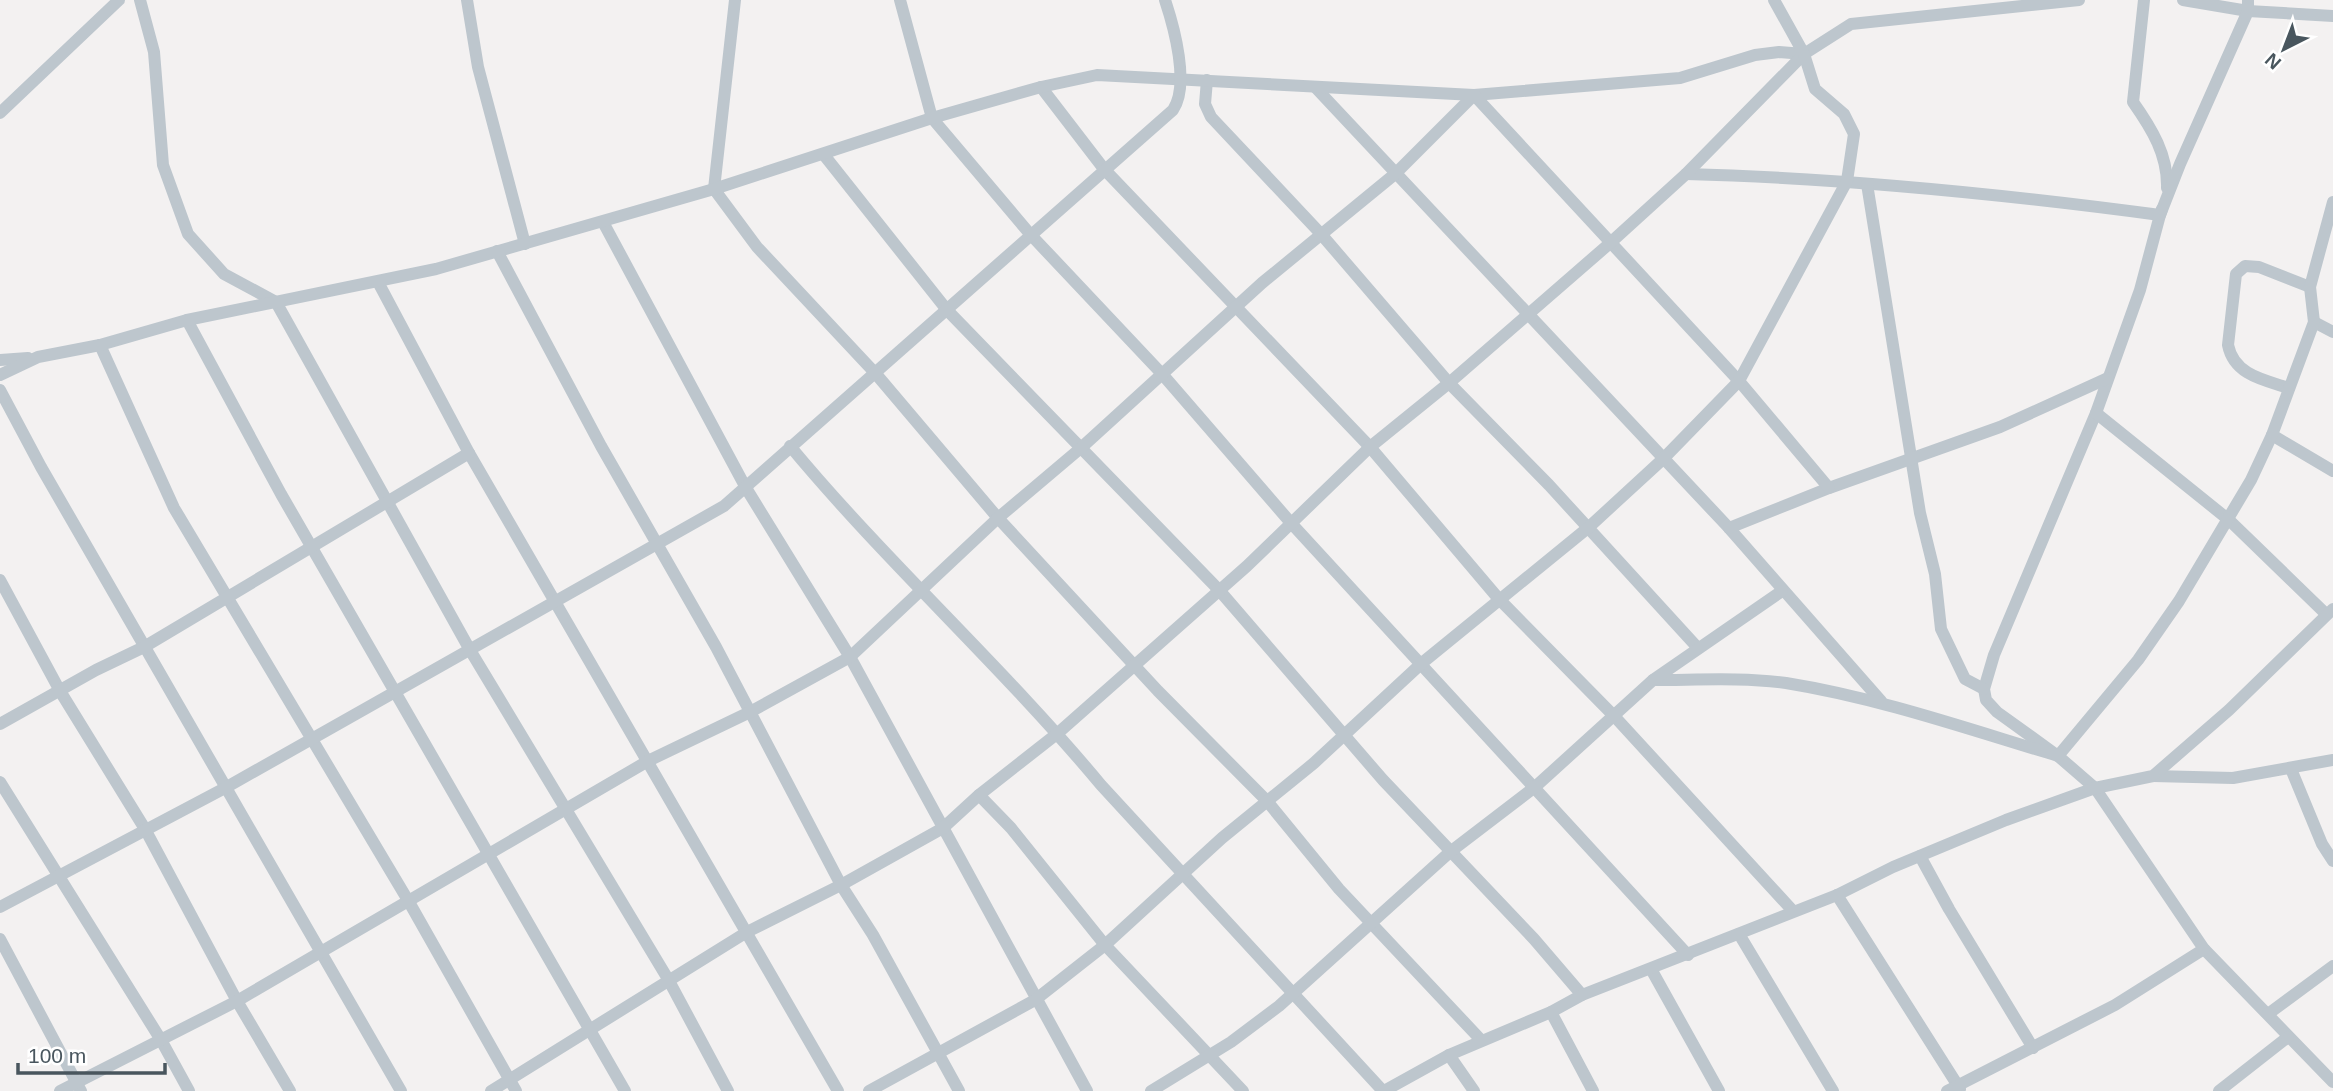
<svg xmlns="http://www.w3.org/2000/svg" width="2333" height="1091" font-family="Arial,sans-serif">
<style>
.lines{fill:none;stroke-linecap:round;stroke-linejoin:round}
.minor{stroke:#bdc6cd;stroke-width:12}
</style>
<rect width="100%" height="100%" fill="#f3f1f1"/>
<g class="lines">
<g class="minor">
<path d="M140,0L154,52L163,165L188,234L224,274L276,302L470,650L668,979L728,1091"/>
<path d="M467,0L478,67L525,244"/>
<path d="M735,0L714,189L757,247L876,374L998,518L1158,691L1267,801L1339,889L1481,1040"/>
<path d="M900,0L932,118L1030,234L1163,375L1291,523L1688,955"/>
<path d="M2144,0L2133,102C2152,129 2168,155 2167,188"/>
<path d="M2183,0L2248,11L2333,16"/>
<path d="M2248,0V11L2180,164L2160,215L2140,290L2096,413L1994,655L1984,689L1986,700L1997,712L2058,756L2095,788L2204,949L2333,1082"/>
<path d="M1207,80L1205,104L1211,117L1321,234L1449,383L1549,485L1697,647"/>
<path d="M1041,87L1104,169L1370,447L1498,598L1615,717L1793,911"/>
<path d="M1315,87L1729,528L1881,701"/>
<path d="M0,113L119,0"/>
<path d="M824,155L947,310L1219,590L1383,780L1534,939L1582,995"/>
<path d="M1686,174C1845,178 2003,194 2160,215L2162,209"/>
<path d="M1867,184L1920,513L1935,574L1941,629L1965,679L1984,689"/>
<path d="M603,222L746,488L850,657L1087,1091"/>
<path d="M497,251L601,446L716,647L841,885L873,935L959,1091"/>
<path d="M378,282L469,453L838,1091"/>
<path d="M187,320L281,494L625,1091"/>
<path d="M2314,322L2333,332"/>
<path d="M100,345L174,508L409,902L516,1091"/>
<path d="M0,360L28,358"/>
<path d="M0,375L38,357L100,345L187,320L436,269L714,189L932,118L1041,87L1097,75L1474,95L1680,78L1755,55L1779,52L1804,54L1851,24L2079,0"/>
<path d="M2289,388C2264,380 2234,375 2228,345L2236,274L2245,266L2259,267L2310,287"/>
<path d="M0,390L41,467L401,1091"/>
<path d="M2096,413L2229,520L2326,614"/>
<path d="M2272,435L2333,471"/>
<path d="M790,446C888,564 1003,667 1101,785L1383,1091"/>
<path d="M1729,528L1829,488L2000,427L2108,378"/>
<path d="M0,580L60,691L145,829L237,1001L290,1091"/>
<path d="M1653,680C1697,680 1742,677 1786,683C1879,698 1968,729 2058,756L2138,660L2179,601L2251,480L2272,435L2314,322L2310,287L2333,202"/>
<path d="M0,724L96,670L144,647L469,453"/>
<path d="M2291,769L2322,844L2333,861"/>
<path d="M2153,776L2233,778L2333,760"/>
<path d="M0,782L161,1040L189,1091"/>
<path d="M979,795L1011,828L1105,945L1243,1091"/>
<path d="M1920,856L1949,909L2033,1048"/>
<path d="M1837,895L1960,1089"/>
<path d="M0,907L225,788L724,506L1173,110C1190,85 1174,27 1165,0"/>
<path d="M1739,934L1833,1091"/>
<path d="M0,939L81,1091"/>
<path d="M1651,969L1719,1091"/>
<path d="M1551,1012L1593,1091"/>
<path d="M2268,1014L2333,966"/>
<path d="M1449,1055L1474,1091"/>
<path d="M60,1091L237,1001L648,761L750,712L850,657L998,518L1082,447L1262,283L1395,174L1474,95L1739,381L1829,488"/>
<path d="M491,1091L747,932L841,885L943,828L979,795L1058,733L1247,566L1370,447L1449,383L1609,244L1686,174L1804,54"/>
<path d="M869,1091L1035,1000L1105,945L1222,838L1314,763L1422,663L1589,527L1663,459L1739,381L1847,181L1854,134L1844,114L1815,89L1804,54L1774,0"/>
<path d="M1151,1091L1231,1042L1279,1006L1450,852L1535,787L1653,680L1782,591"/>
<path d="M1384,1091L1449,1055L1551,1012L1582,995L1837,895L1893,867L2006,820L2095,788L2153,776L2229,710L2333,609"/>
<path d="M1947,1091L2115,1005L2204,949"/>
<path d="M2219,1091L2288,1037"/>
</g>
</g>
<g transform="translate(2284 49) rotate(222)" stroke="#ffffff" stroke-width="5" paint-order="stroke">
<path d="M0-5L12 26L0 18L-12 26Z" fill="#49565e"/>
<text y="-10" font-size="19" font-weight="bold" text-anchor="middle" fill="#49565e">N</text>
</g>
<path d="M18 1063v10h147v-10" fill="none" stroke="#49565e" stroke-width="3.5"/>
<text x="28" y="1063" font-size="21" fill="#49565e" stroke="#ffffff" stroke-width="5" paint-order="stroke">100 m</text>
</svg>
